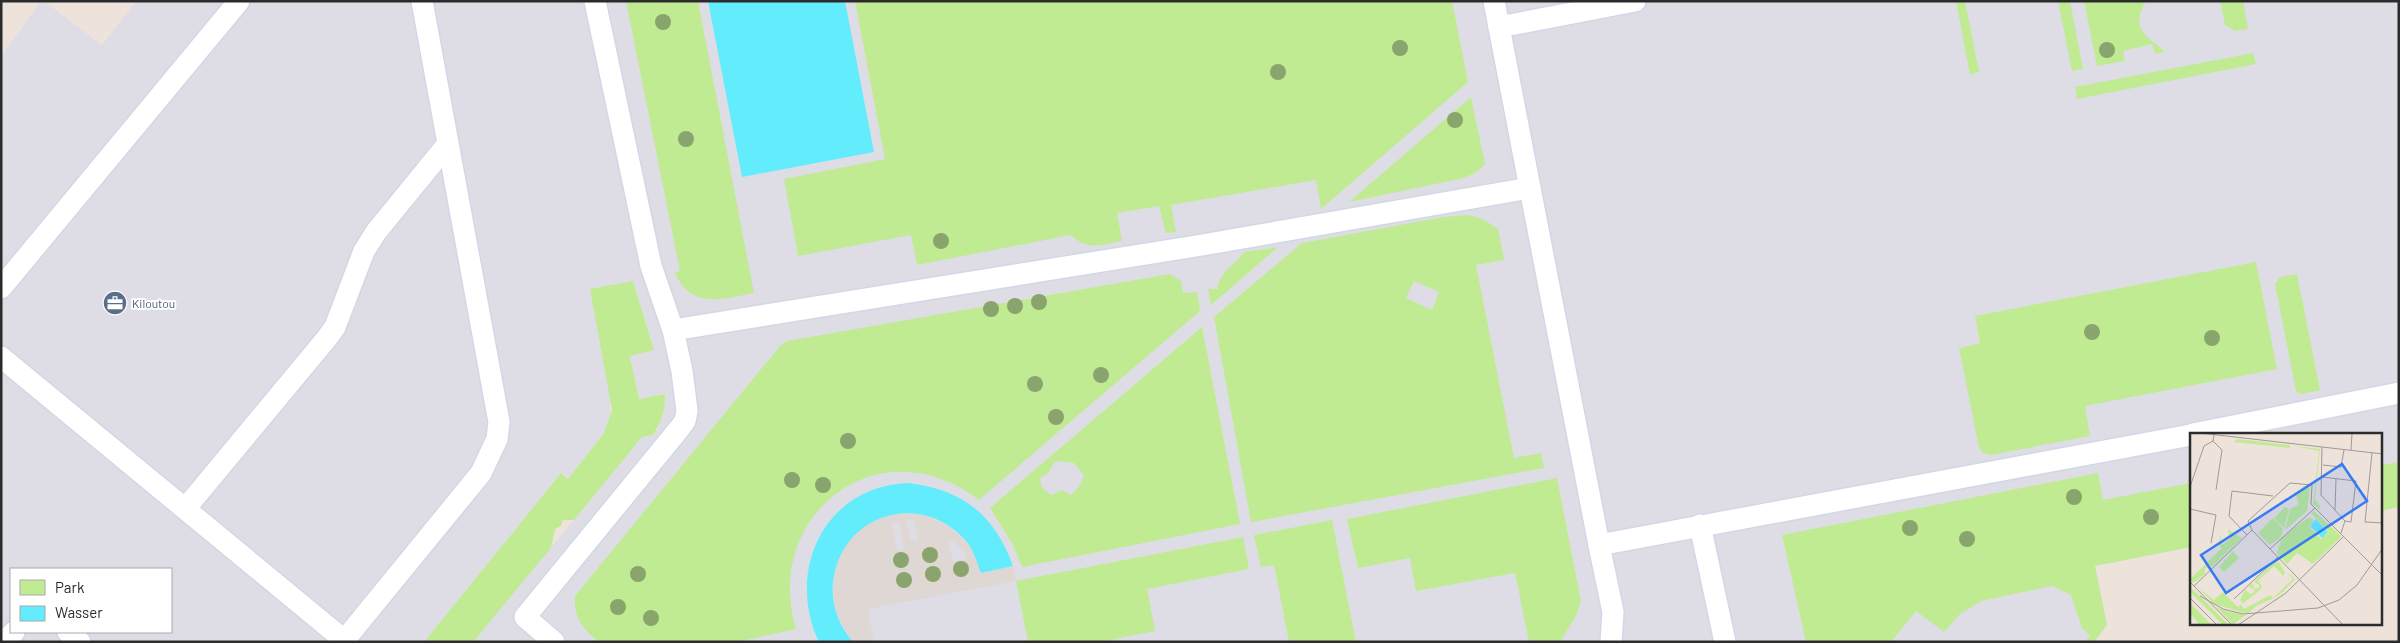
<svg xmlns="http://www.w3.org/2000/svg" width="2400" height="643" font-family="Barlow,sans-serif">
<style>
.industrial{fill:#dedde6;fill-rule:evenodd}
.green{fill:#c0eb92;fill-rule:evenodd}
.plaza{fill:#ded7d3;fill-rule:evenodd}
.water{fill:#63edfc}
.lines{fill:none;stroke-linecap:round;stroke-linejoin:round}
.lane-casing{stroke:#d1d8e5;stroke-width:24}
.lane{stroke:#fff;stroke-width:21}
.tree{fill:#89a46c}
.labels{text-anchor:middle;dominant-baseline:central;stroke-width:4;stroke-linejoin:round;paint-order:stroke}
.service-label{font-size:12px;fill:#4e5e75;stroke:#fff;text-anchor:start}
.inset-road{fill:none;stroke:#a09995;stroke-width:1}
.view{fill:#377bf4;fill-opacity:0.15;stroke:#377bf4;stroke-width:2.5}
.inset-edge{fill:none;stroke:#2b2b2b;stroke-width:2.5}
</style>
<rect width="100%" height="100%" fill="#eee3db"/>
<path class="industrial" d="M41,1H44L102,45L136,1H2399V507L2381,511V434H2191V547L2095,566L2107,625L2094,642H473L642,437L653,435L658,428L664,409V394L639,399L630,355L654,349L633,281L610,399V419L604,433L568,479L561,473L424,642H1V56ZM11,569H171V632H11Z"/>
<g class="green">
<path d="M626,1H698L754,293C723,299 691,310 675,273L680,271Z"/>
<path d="M855,1H1452L1468,82L1321,209L1316,180L1171,205L1176,232L1166,233L1159,206L1117,213L1122,241C1100,245 1088,251 1071,235L917,265L911,235L798,256L784,179L885,159Z"/>
<path d="M1956,1H1965L1979,72L1970,75Z"/>
<path d="M2058,1H2070L2083,69L2072,71Z"/>
<path d="M2084,1H2146C2129,30 2148,36 2165,52L2155,54L2152,44L2123,51L2125,61L2097,66Z"/>
<path d="M2220,1H2243L2248,29L2235,31L2225,25Z"/>
<path d="M2253,53L2256,64L2077,99L2075,87Z"/>
<path d="M1471,97L1485,164L1477,172L1464,178L1349,202Z"/>
<path d="M1468,215L1483,219L1498,229L1504,260L1476,265L1514,458L1541,453L1544,468L1251,522L1214,317L1302,243L1443,217ZM1414,281L1439,292L1432,310L1406,298Z"/>
<path d="M1278,247L1211,305L1208,289H1217C1222,268 1233,267 1244,252Z"/>
<path d="M2256,262L2277,369L2085,406L2090,436L1990,455L1982,452L1979,448L1959,348L1980,343L1975,316Z"/>
<path d="M1170,274L1181,281L1183,293L1197,292L1200,311L979,500C880,424 762,513 796,629L737,642H599C583,629 573,617 575,596L780,346L787,341Z"/>
<path d="M2297,274L2320,390L2301,394L2296,391L2275,284L2280,277Z"/>
<path d="M633,281L654,350L630,356L639,399L665,394C666,409 661,423 653,435L642,437L574,520H563L561,526L555,529L551,548L473,642H424L561,473L568,479L604,433L612,410L590,289Z"/>
<path d="M1202,327L1240,524L1022,567L1013,545L990,508ZM1055,461L1074,463L1084,476L1079,487L1071,495L1062,490L1052,495L1042,488L1040,478L1049,472Z"/>
<path d="M2399,462V507L2381,511V465Z"/>
<path d="M2098,473L2103,500L2191,483V547L2095,566L2107,625L2094,642H2085L2090,635L2082,628L2071,595L2052,586L1981,601L1960,614L1944,632L1916,611L1891,642H1806L1782,535Z"/>
<path d="M1557,478L1581,601L1576,616L1560,642H1529L1515,573L1416,591L1410,558L1358,568L1347,519Z"/>
<path d="M1332,520L1356,642H1289L1274,565L1261,567L1254,535Z"/>
<path d="M1243,537L1249,569L1147,589L1155,631L1100,642H1028L1016,581Z"/>
</g>
<path class="plaza" d="M898,513L924,515L946,525L967,542L974,554L981,573L1013,566L1016,581L868,609L874,642H853L835,614L833,590L835,566L845,546L860,529L872,521ZM914,519L918,540L911,541L906,521ZM899,522L904,549L897,551L892,523ZM952,540L965,553L966,559L953,561L949,543Z"/>
<g class="water">
<path d="M708,1H845L874,152L742,177Z"/>
<path d="M908,483C962,489 995,515 1013,566L981,573C977,563 974,551 967,542C922,489 841,513 833,582C831,605 838,624 853,642H819C785,570 825,486 908,483Z"/>
</g>
<g class="lines">
<g class="lane-casing">
<g id="lane">
<path d="M1499,27L1635,1"/>
<path d="M1530,188L1599,545L2191,435"/>
<path d="M1,288L239,1"/>
<path d="M673,330L1196,246L1530,188L1494,1"/>
<path d="M1,357L344,640"/>
<path d="M2193,434L2399,393"/>
<path d="M185,509L327,338L335,327L364,251L376,232L447,145"/>
<path d="M1700,525L1725,642"/>
<path d="M1599,545L1613,612L1611,642"/>
<path d="M68,632L80,642"/>
<path d="M5,642L14,632"/>
<path d="M343,642L481,473L497,439L499,422L422,1"/>
<path d="M554,642L525,617L679,429L685,421L687,411L682,371L673,330L651,266L595,1"/>
</g>
</g>
<use href="#lane" class="lane"/>
</g>
<g class="tree">
<circle cx="663" cy="22" r="8"/>
<circle cx="1400" cy="48" r="8"/>
<circle cx="2107" cy="50" r="8"/>
<circle cx="1278" cy="72" r="8"/>
<circle cx="1455" cy="120" r="8"/>
<circle cx="686" cy="139" r="8"/>
<circle cx="941" cy="241" r="8"/>
<circle cx="1039" cy="302" r="8"/>
<circle cx="1015" cy="306" r="8"/>
<circle cx="991" cy="309" r="8"/>
<circle cx="2092" cy="332" r="8"/>
<circle cx="2212" cy="338" r="8"/>
<circle cx="1101" cy="375" r="8"/>
<circle cx="1035" cy="384" r="8"/>
<circle cx="1056" cy="417" r="8"/>
<circle cx="848" cy="441" r="8"/>
<circle cx="792" cy="480" r="8"/>
<circle cx="823" cy="485" r="8"/>
<circle cx="2074" cy="497" r="8"/>
<circle cx="2151" cy="517" r="8"/>
<circle cx="1910" cy="528" r="8"/>
<circle cx="1967" cy="539" r="8"/>
<circle cx="930" cy="555" r="8"/>
<circle cx="901" cy="560" r="8"/>
<circle cx="961" cy="569" r="8"/>
<circle cx="638" cy="574" r="8"/>
<circle cx="933" cy="574" r="8"/>
<circle cx="904" cy="580" r="8"/>
<circle cx="618" cy="607" r="8"/>
<circle cx="651" cy="618" r="8"/>
</g>
<defs>
<g id="office-disc" transform="scale(1.25)"><circle r="9.5" fill="#5c6f8a" stroke="#fff"/><path d="M-6-3h4V-5.5h4V-3h4V5H-6ZM-1-4.5V-3h2v-1.5ZM-6 0V1H6V0Z" fill="#fff"/></g>
</defs>
<g fill-rule="evenodd">
<use href="#office-disc" x="115" y="303"/>
</g>
<g class="labels">
<g class="service-label">
<text x="132" y="303">Kiloutou</text>
</g>
</g>
<g transform="translate(2190 433)">
<rect width="192" height="192" fill="#eee3db"/>
<path d="M47,6L100,12V15L44,9ZM104,13L130,16L125,66L131,74L129,76L123,71L129,18ZM114,53L120,55L117,78L95,97L100,76L109,71L106,62ZM95,74L99,76L94,95L84,85ZM124,78L151,103L149,106L123,131L107,120L97,131L87,120L91,106L113,88L120,84L124,88L119,93L131,106L139,99L121,80ZM83,85L93,96L91,104L80,112L68,100ZM39,94L40,98L52,105L24,132L15,135V141L3,150L0,146L32,115L29,112L30,101L32,112L41,105L38,100ZM43,118L49,125L34,139L29,134ZM89,129L95,140L93,143L84,133L68,148L72,153L70,157L51,172L54,176L80,162L83,165L103,146L100,142L96,145L100,141L105,146L91,161L82,166L66,173L58,181L24,171L7,153L24,167L33,159L48,174L53,170L50,167L55,156L60,161L63,160L65,157L59,154L62,150L65,156L68,155L70,152L64,149L83,130ZM0,154L16,169L39,192H33L0,159ZM0,170L22,192H6L8,190L0,180ZM26,174L40,179L56,182L43,191Z" fill="#c0eb92"/>
<path d="M126,86L138,99L132,105L120,93Z" fill="#63edfc"/>
<path class="inset-road" d="M10,0L193,21M23,8L32,17L26,57M132,14L131,62L155,88L151,100M161,17L162,0M182,20L175,89L193,90M133,32L151,34L154,17M132,44L166,48L161,89L155,88M0,54L14,13L23,8L24,2M125,75L80,116L153,192M0,76L26,82L21,110M145,77L146,46M62,97L58,88L100,50L122,52L121,71L193,143M57,102L39,83L42,58L83,63M0,149L42,192M4,153L62,97L80,116M10,163L33,176L53,181L128,175L149,167L167,152L193,115M0,165L27,192M44,166L88,124M48,192L96,160L154,103"/>
<path class="view" d="M152,31L177,68L36,160L11,122Z"/>
<rect width="192" height="192" class="inset-edge"/>
</g>
<rect width="2400" height="643" fill="none" stroke="#2b2b2b" stroke-width="5"/>
<rect x="10" y="568" width="162" height="65" fill="#ffffff" stroke="#aaaaaa"/>
<rect x="20" y="580" width="25" height="15" fill="#c0eb92" stroke="#aaaaaa"/>
<text x="55" y="593" font-size="15" fill="#2b2b2b">Park</text>
<rect x="20" y="606" width="25" height="15" fill="#63edfc" stroke="#aaaaaa"/>
<text x="55" y="618" font-size="15" fill="#2b2b2b">Wasser</text>
</svg>
